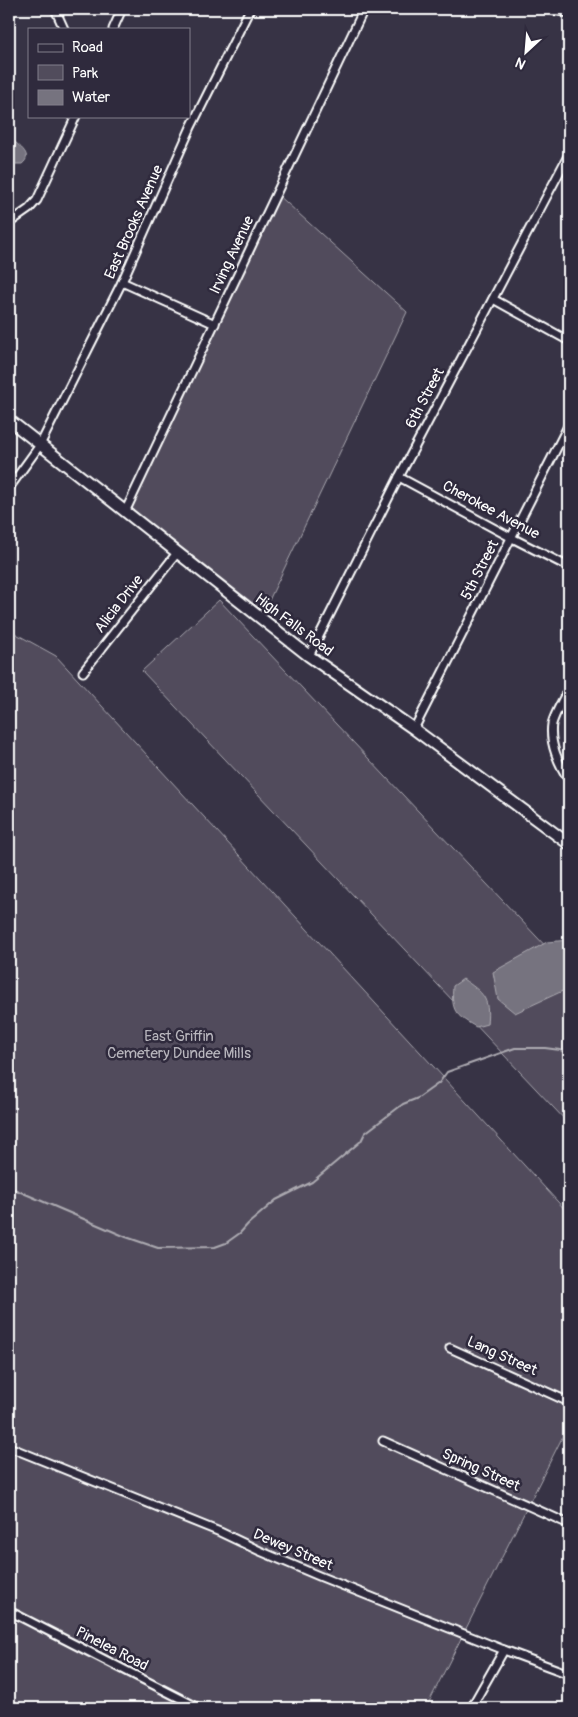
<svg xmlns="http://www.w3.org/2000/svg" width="578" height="1717" font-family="Pangolin,sans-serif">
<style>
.green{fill:#514c5c;stroke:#a8a6ae}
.water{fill:#76737f;stroke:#adabb2}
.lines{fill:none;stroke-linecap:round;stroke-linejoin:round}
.stream{stroke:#adabb2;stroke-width:2}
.street-casing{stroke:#fff;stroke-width:11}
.secondary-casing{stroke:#fff;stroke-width:14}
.street{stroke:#2f2a3d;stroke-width:7}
.secondary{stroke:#2f2a3d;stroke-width:10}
.labels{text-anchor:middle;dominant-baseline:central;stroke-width:5;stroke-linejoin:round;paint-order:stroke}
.street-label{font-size:15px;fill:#fff;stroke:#2f2a3d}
.park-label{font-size:15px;fill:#b9b7be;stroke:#2f2a3d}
</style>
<rect width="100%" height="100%" fill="#373345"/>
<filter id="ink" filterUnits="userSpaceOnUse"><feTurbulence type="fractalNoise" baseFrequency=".02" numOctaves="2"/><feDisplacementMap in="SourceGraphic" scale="10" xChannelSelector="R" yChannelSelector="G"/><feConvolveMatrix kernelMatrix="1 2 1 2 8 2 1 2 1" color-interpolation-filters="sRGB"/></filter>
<g filter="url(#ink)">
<g class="green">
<path d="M276,193L407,312L262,615L127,511Z"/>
<path d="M219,600L569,971V1124L142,671Z"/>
<path d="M9,630L56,656L569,1214V1424L426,1708H9Z"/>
</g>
<g class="water">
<path d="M9,136C16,145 35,154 22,164H9Z"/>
<path d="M569,940V988L515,1013L498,999L493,972L547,942Z"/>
<path d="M463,979C483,993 490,997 487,1024L476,1027C455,1015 451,1011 453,986Z"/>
</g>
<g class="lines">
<path class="stream" d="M9,1187L126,1237L158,1248L215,1247L226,1243L240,1233L248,1224L276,1200L312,1182L361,1141L365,1133L403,1104L418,1098L439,1083L447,1072L515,1048H545L560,1050L569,1055"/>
<g class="street-casing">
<g id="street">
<path d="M55,9L64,29"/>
<path d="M549,9L569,13"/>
<path d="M113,29L122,9"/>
<path d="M9,223L29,209L37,200L76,116"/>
<path d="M122,282L215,324"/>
<path d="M493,299L569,341"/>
<path d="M399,477L512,538L569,567"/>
<path d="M9,488L40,445L122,282L191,127L250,9"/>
<path d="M125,512L364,9"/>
<path d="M309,656L399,477L569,154"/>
<path d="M83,672L177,553"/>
<path d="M569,687C564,699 555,712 552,724C549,743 559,765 569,780"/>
<path d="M414,729L569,424"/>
<path d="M450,1348L569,1402"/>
<path d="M383,1441L569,1524"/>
<path d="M9,1447L220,1532L260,1551L319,1576L504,1650L569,1674"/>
<path d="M13,1613L199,1708"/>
<path d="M471,1708L504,1650"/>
</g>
</g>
<g class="secondary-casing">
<path id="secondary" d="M9,420L309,656L414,729L569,844"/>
</g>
<use href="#street" class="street"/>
<use href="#secondary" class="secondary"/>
</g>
</g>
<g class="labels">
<g class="street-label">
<text transform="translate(134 222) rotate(-66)">East Brooks Avenue</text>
<text transform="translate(232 255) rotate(-65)">Irving Avenue</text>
<text transform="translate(425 398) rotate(-62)">6th Street</text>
<text transform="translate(491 510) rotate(28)">Cherokee Avenue</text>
<text transform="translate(480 570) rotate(-63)">5th Street</text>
<text transform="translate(119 604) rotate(-52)">Alicia Drive</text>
<text transform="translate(294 625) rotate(37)">High Falls Road</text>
<text transform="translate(502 1356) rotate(24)">Lang Street</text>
<text transform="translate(481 1470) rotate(24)">Spring Street</text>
<text transform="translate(293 1550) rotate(23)">Dewey Street</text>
<text transform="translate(112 1649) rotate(27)">Pinelea Road</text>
</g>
<g class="park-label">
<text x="179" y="1036">East Griffin<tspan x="179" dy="17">Cemetery Dundee Mills</tspan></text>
</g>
</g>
<rect width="578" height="1717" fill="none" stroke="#2f2a3d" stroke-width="30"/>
<rect x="15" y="15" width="548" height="1687" fill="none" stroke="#fff" stroke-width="2" filter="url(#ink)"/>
<rect x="28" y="28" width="162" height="90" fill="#2f2a3d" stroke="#827f8b"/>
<rect x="38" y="44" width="25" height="8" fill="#2f2a3d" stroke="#827f8b"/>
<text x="72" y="52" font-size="15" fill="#ffffff">Road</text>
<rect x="38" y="65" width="25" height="15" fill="#514c5c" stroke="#827f8b"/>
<text x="72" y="78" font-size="15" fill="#ffffff">Park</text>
<rect x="38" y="90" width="25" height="15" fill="#76737f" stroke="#827f8b"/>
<text x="72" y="102" font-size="15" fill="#ffffff">Water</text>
<g transform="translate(526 52) rotate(206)" stroke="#2f2a3d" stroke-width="4" paint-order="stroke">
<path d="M0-4L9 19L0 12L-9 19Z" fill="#ffffff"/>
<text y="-8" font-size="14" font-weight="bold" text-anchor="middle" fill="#ffffff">N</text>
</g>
</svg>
